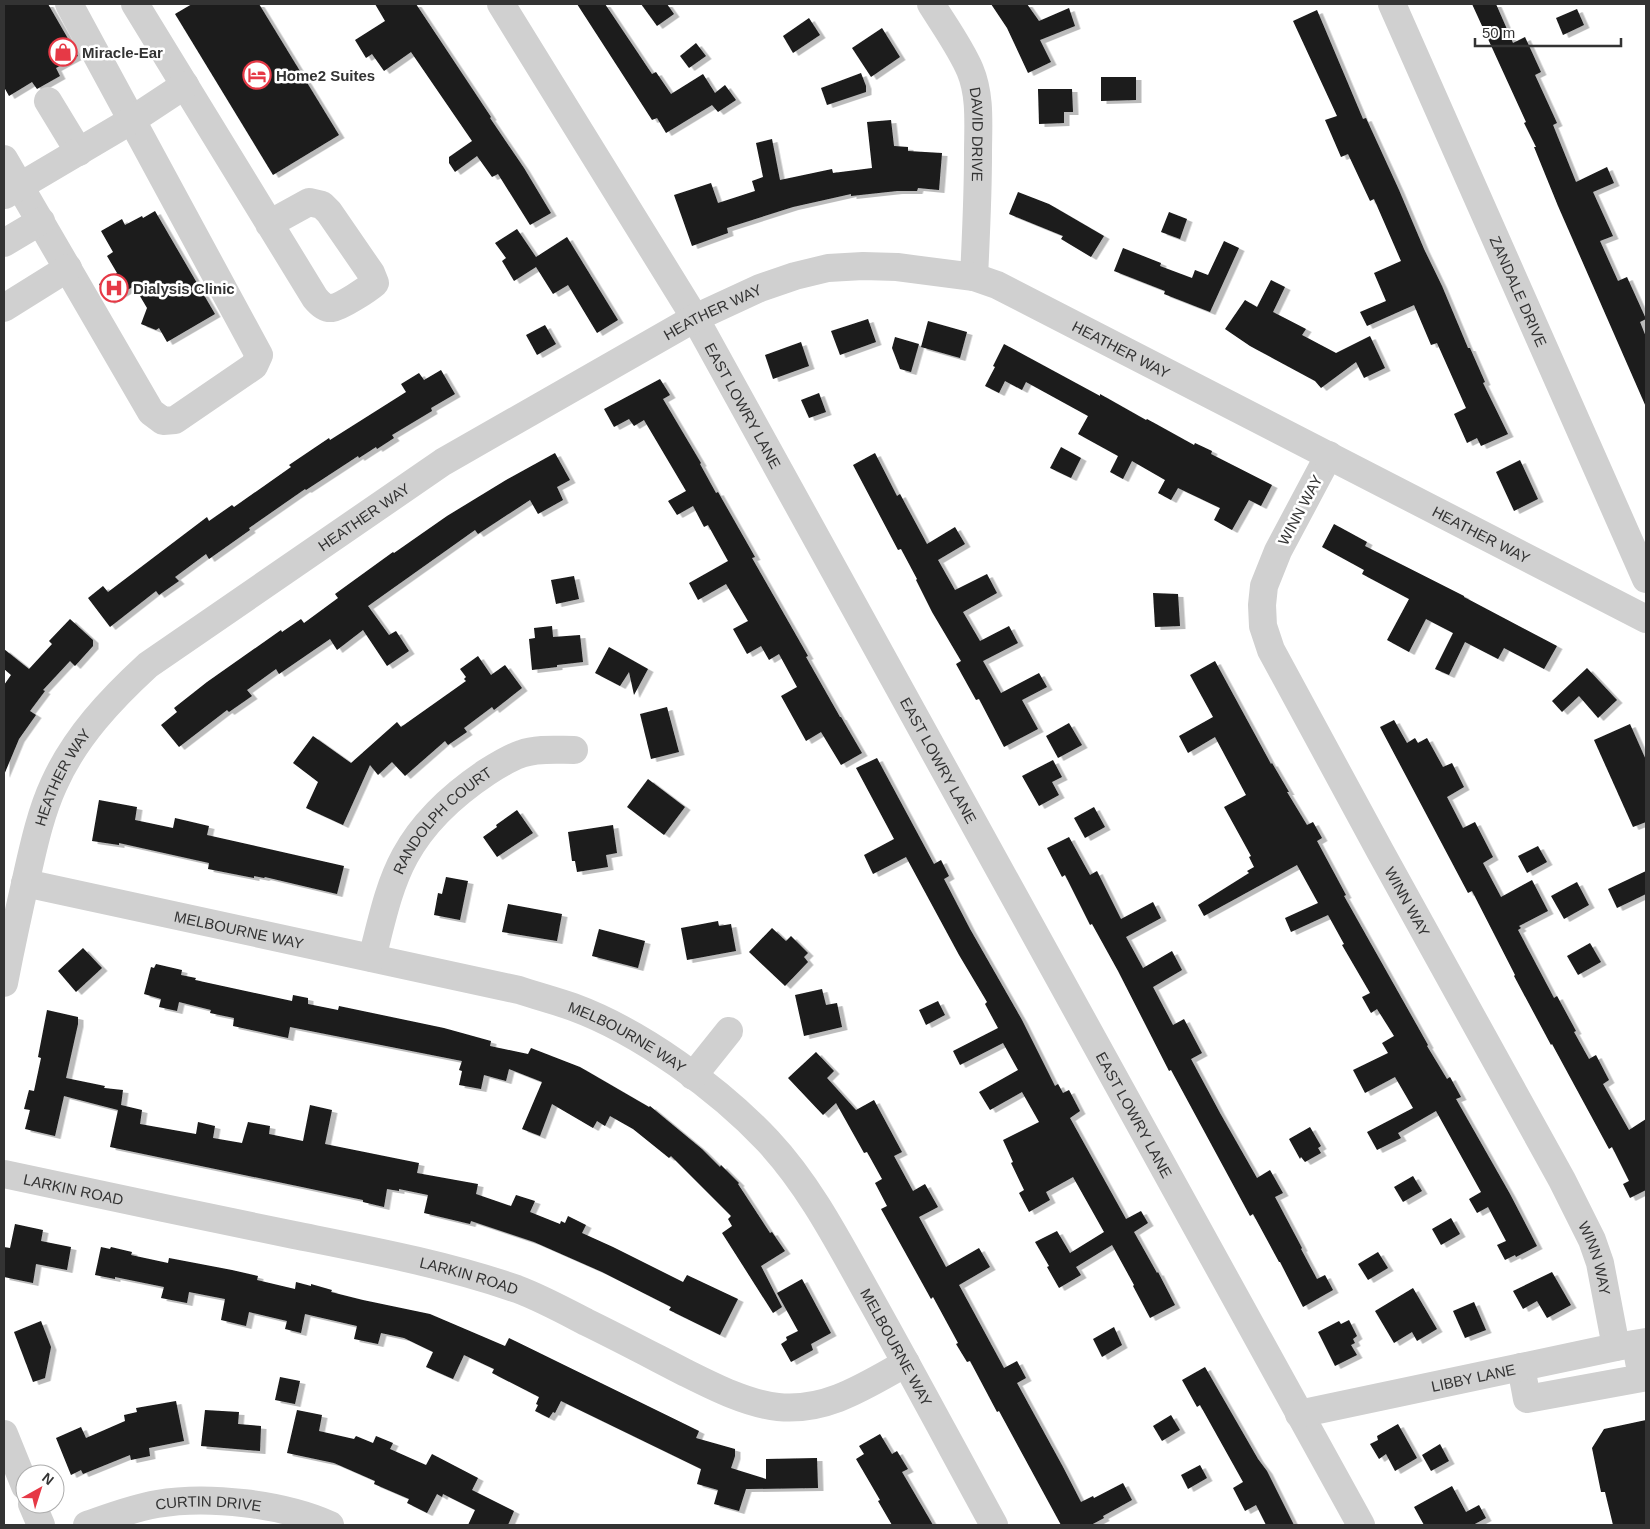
<svg xmlns="http://www.w3.org/2000/svg" width="1650" height="1529" font-family="Helvetica,sans-serif">
<style>
.building{fill:#1a1a1a;filter:url(#shadow)}
.lines{fill:none;stroke-linecap:round;stroke-linejoin:round}
.minor{stroke:#d0d0d0;stroke-width:28}
.labels{text-anchor:middle;dominant-baseline:central;stroke-width:5;stroke-linejoin:round;paint-order:stroke}
.poi-label{font-size:15px;font-weight:bold;fill:#333;stroke:#fff;text-anchor:start}
.street-label{font-size:15px;fill:#333;stroke:#fff}
</style>
<defs>
<filter id="shadow"><feDropShadow dx="5.5" dy="3" stdDeviation="0" flood-color="#0004"/></filter>
</defs>
<rect width="100%" height="100%" fill="#fff"/>
<g class="building">
<path d="M4,4H48L78,56L56,68L60,76L37,89L32,82L9,96L4,87Z"/>
<path d="M192,4H259L339,135L273,175L175,14Z"/>
<path d="M375,4H416L491,117L490,118L524,168L551,213L530,225L498,174L492,177L477,156L455,172L449,163V157L472,141L411,52L384,71L372,54L366,58L355,40L385,21Z"/>
<path d="M577,4H605L652,74L656,72L671,94L703,74L715,93L725,85L736,100L718,112L712,105L666,133L657,118L652,120Z"/>
<path d="M641,4H667L674,14L657,26Z"/>
<path d="M991,4H1027L1039,21L1069,8L1075,26L1040,40L1051,62L1028,73L1007,28Z"/>
<path d="M1472,4H1496L1513,43L1525,37L1541,72L1535,75L1557,123L1553,125L1576,182L1607,167L1614,183L1593,192L1613,236L1600,241L1618,281L1627,277L1646,319L1640,322L1646,337V407L1558,206L1534,147H1536L1524,123L1526,122Z"/>
<path d="M1577,9L1584,25L1563,35L1556,18Z"/>
<path d="M1317,10L1363,119L1366,118L1399,190L1424,249L1442,286L1468,348H1470L1485,382L1483,383L1508,434L1481,446L1477,438L1467,443L1454,414L1466,408L1437,343L1431,345L1414,305L1367,326L1360,312L1386,301L1374,273L1401,261L1374,199L1370,201L1348,154L1341,157L1325,120L1337,116L1293,21Z"/>
<path d="M809,18L820,35L793,53L783,36Z"/>
<path d="M882,28L900,57L871,77L852,48Z"/>
<path d="M696,43L706,56L689,68L680,56Z"/>
<path d="M861,73L866,86V92L827,105L821,88Z"/>
<path d="M1101,77H1136V100L1101,101Z"/>
<path d="M1038,89H1072L1073,112H1064V123L1039,124Z"/>
<path d="M891,120L894,146L908,147V151L942,153L939,190L918,188L917,191H897L851,196V194L793,207L727,228L728,233L692,246L674,195L711,183L718,203L755,191L752,181L763,177L756,143L772,139L780,180L832,169L833,173L872,168L867,122Z"/>
<path d="M1018,192L1049,204L1104,236L1091,257L1061,239L1063,236L1009,214Z"/>
<path d="M155,211L215,314L167,342L159,328L156,330L141,324L147,308L134,286L109,301L99,284L117,273L107,256L113,252L101,231L122,219L125,225L142,216L143,218Z"/>
<path d="M1169,212L1187,219L1180,239L1161,232Z"/>
<path d="M517,229L536,257L567,237L618,320L597,333L568,285L553,294L536,267L514,281L502,261L506,258L495,243Z"/>
<path d="M1224,241L1239,248L1210,312L1164,294L1165,291L1114,271L1123,248L1161,263L1160,266L1192,278L1195,270L1208,275Z"/>
<path d="M1271,280L1285,287L1273,312L1306,329L1302,335L1336,353L1370,336L1385,368L1364,378L1356,362L1321,388L1315,381L1250,346L1225,329L1245,300L1257,307Z"/>
<path d="M868,319L876,342L840,355L831,331Z"/>
<path d="M928,321L967,332L960,358L921,347Z"/>
<path d="M545,325L556,344L537,355L526,335Z"/>
<path d="M895,337L919,344L911,372L900,369L892,348Z"/>
<path d="M801,342L809,366L773,379L765,355Z"/>
<path d="M1004,344L1100,396V394L1146,420L1147,419L1194,445L1195,443L1212,451L1211,454L1272,485L1261,506L1249,500L1232,530L1214,520L1220,508L1178,488L1171,500L1158,493L1165,480L1132,461L1123,479L1110,472L1118,456L1078,434L1088,416L1026,382L1022,390L1005,381L999,393L985,386L995,367L993,366Z"/>
<path d="M441,370L455,394L431,408L432,411L392,435L394,438L377,449L376,447L359,458L358,456L306,490L305,489L249,528L250,530L209,559L206,554L175,577L179,581L159,595L156,591L110,627L88,598L103,586L108,592L207,517L209,521L232,505L234,507L291,467L289,465L329,438L330,440L406,392L401,384L419,373L424,380Z"/>
<path d="M660,379L670,395L663,399L701,463L700,464L716,493L718,492L755,557L752,558L808,656L806,657L840,717H841L862,753L841,765L821,732L806,741L781,696L797,687L779,654L769,660L761,646L747,654L733,629L748,621L726,584L698,600L689,583L728,561L708,525L704,527L693,506L677,515L668,501L686,491L644,420L634,426L629,419L614,427L604,409Z"/>
<path d="M819,393L826,412L809,418L801,400Z"/>
<path d="M1061,447L1081,458L1071,478L1050,468Z"/>
<path d="M555,453L570,480L557,487L563,500L538,514L530,500L478,534L475,530L368,606L389,635L396,631L409,651L387,666L363,630L337,650L330,639L279,674L276,669L247,690L252,696L229,712L227,710L179,747L161,725L177,712L174,708L207,682L281,630L282,632L301,619L304,623L338,598L335,594L393,552L394,553L447,516L506,480Z"/>
<path d="M875,453L897,496L900,494L927,544L955,527L965,544L938,560L955,590L987,574L997,593L963,612L980,641L1009,626L1018,643L983,661L1001,693L1039,673L1047,687L1022,700L1038,729L1004,747L979,699L976,700L956,664L961,661L932,612L916,580L917,579L901,549L898,550L853,465Z"/>
<path d="M1520,460L1538,499L1514,511L1496,472Z"/>
<path d="M1334,524L1367,542L1365,546L1464,596V597L1557,646L1544,669L1504,648L1498,659L1465,642L1449,675L1435,669L1453,633L1426,619L1409,652L1387,640L1409,599L1362,574L1364,570L1322,547Z"/>
<path d="M574,576L579,599L556,604L551,580Z"/>
<path d="M1153,593L1178,594L1180,626L1155,627Z"/>
<path d="M70,619L93,640V646L75,666L70,661L43,690L45,691L30,711L36,715L19,739L4,775V685L11,675L4,669V649L29,669L52,644L49,641Z"/>
<path d="M552,626L553,637L580,635L583,662L557,665V667L532,670L529,639L535,638L534,628Z"/>
<path d="M609,647L648,669L634,695L629,672L620,686L595,673Z"/>
<path d="M478,656L491,675L505,665L522,688L494,710L492,707L464,728L467,732L448,745L445,741L405,776L392,762L378,775L370,765L343,825L306,808L318,782L293,763L313,736L351,763L397,722L401,727L466,681L464,679L466,677L460,669Z"/>
<path d="M1215,661L1271,764L1272,763L1289,792H1287L1307,825L1313,822L1322,838L1317,841L1346,895L1344,896L1428,1045L1427,1046L1447,1079L1450,1077L1461,1097L1456,1099L1510,1194L1537,1246L1516,1257L1515,1255L1505,1260L1497,1245L1506,1241L1488,1207L1477,1213L1469,1199L1481,1192L1436,1111L1398,1133L1401,1138L1377,1150L1367,1132L1413,1108L1395,1077L1365,1093L1353,1070L1388,1053L1382,1043L1394,1036L1377,1009L1371,1013L1362,997L1370,993L1342,945L1344,944L1328,915L1291,932L1285,918L1318,903L1297,865L1204,916L1198,905L1249,873L1247,871L1254,867L1249,857L1251,856L1224,807L1246,795L1215,737L1188,753L1179,736L1213,717L1190,675Z"/>
<path d="M1587,668L1617,700L1598,718L1579,696L1562,712L1552,701Z"/>
<path d="M667,707L679,752L651,759L640,714Z"/>
<path d="M1394,720L1407,743L1415,738L1418,743L1427,738L1443,767L1452,763L1464,787L1447,797L1463,828L1475,822L1493,857L1483,863L1501,897L1532,880L1548,911L1519,926L1521,928L1518,930L1554,998L1557,996L1576,1031L1574,1032L1589,1059L1596,1055L1609,1080L1603,1084L1629,1130L1646,1119V1190L1630,1198L1623,1184L1629,1181L1612,1147L1609,1149L1552,1044L1551,1045L1514,976L1515,975L1472,891L1468,893L1380,727Z"/>
<path d="M1069,723L1082,745L1058,758L1046,736Z"/>
<path d="M1630,724L1646,760V822L1633,827L1594,740Z"/>
<path d="M877,758L934,864L941,860L949,876L944,879L970,929L1022,1020L1055,1086L1058,1084L1063,1093L1069,1090L1080,1111L1070,1118L1126,1219L1141,1211L1148,1223L1134,1232L1157,1273L1158,1272L1175,1305L1150,1318L1133,1286L1134,1285L1112,1245L1076,1267L1081,1275L1059,1288L1047,1267L1049,1266L1035,1242L1057,1231L1070,1253L1104,1232L1073,1177L1046,1192L1050,1200L1029,1212L1019,1193L1024,1190L1011,1163L1013,1162L1003,1140L1039,1122L1022,1092L990,1110L979,1092L1018,1070L1003,1043L960,1065L953,1051L998,1028L985,1004L987,1002L959,955L906,857L873,874L864,855L894,839L856,768Z"/>
<path d="M1053,760L1062,777L1052,782L1059,795L1039,806L1022,776Z"/>
<path d="M648,779L685,807L664,835L627,807Z"/>
<path d="M99,800L137,807L135,820L173,828L175,818L209,826L207,835L344,866L337,894L265,877L264,878L254,876V878L208,869L209,863L119,843V845L92,841Z"/>
<path d="M1094,807L1105,827L1085,838L1074,818Z"/>
<path d="M517,810L533,833L497,857L483,837L497,827L496,825Z"/>
<path d="M613,825L617,853L606,855L608,867L577,872L575,861H572L568,832Z"/>
<path d="M1069,837L1090,875L1097,871L1121,919L1153,902L1161,918L1126,937L1143,968L1172,951L1182,970L1153,987L1173,1025L1184,1019L1202,1053L1191,1059L1220,1113L1257,1178L1270,1170L1283,1193L1275,1197L1302,1248L1301,1249L1317,1279L1325,1275L1333,1290L1303,1307L1280,1262H1279L1253,1214L1250,1216L1171,1070L1169,1071L1118,971L1092,924L1090,925L1065,875L1062,877L1047,848Z"/>
<path d="M1538,846L1547,862L1527,873L1518,856Z"/>
<path d="M1646,871V894L1617,908L1608,889Z"/>
<path d="M446,877L468,881L460,920L434,915L438,893L442,894Z"/>
<path d="M1577,882L1589,905L1564,919L1551,896Z"/>
<path d="M508,904L562,914L557,941L502,932Z"/>
<path d="M718,921L719,926L731,924L736,951L687,960L681,928Z"/>
<path d="M772,928L786,941L791,936L808,953L804,957L808,962L785,986L749,952Z"/>
<path d="M599,929L645,941L638,968L592,956Z"/>
<path d="M1590,943L1601,962L1578,975L1567,956Z"/>
<path d="M83,948L102,968L76,992L58,971Z"/>
<path d="M156,964L182,970L181,975L196,978L195,980L292,1001L293,995L308,998V1004L338,1010L339,1006L444,1028L491,1041L490,1046L528,1054L531,1048L580,1067L649,1107L650,1106L702,1149L720,1167L721,1165L739,1183L738,1184L770,1233L772,1232L785,1251L761,1266L782,1307L773,1313L722,1233L732,1226L728,1219L731,1216L671,1156L669,1158L633,1129L610,1116L605,1126L597,1121L593,1128L552,1104L540,1136L522,1129L542,1082L509,1069L506,1081L484,1075L481,1089L459,1085L462,1071L459,1070L462,1061L290,1027L288,1038L233,1026L234,1018L210,1013L211,1010L179,1002L177,1011L159,1007L161,999L144,994L151,967L154,968Z"/>
<path d="M822,989L826,1005L837,1003L842,1027L804,1036L795,995Z"/>
<path d="M938,1001L945,1015L926,1025L919,1010Z"/>
<path d="M47,1010L78,1017V1024L66,1078L105,1086L104,1088L123,1090L121,1105L142,1110L140,1124L196,1134L198,1122L215,1126L213,1138L242,1143L248,1122L270,1126L269,1134L303,1141L310,1105L332,1110L325,1144L419,1163L417,1173L478,1184L476,1194L511,1206L516,1195L535,1201L530,1212L560,1224L561,1221L565,1223L568,1216L586,1225L582,1233L613,1247L683,1282L687,1275L738,1299L720,1335L669,1310L671,1307L602,1272L534,1242L471,1221L470,1224L424,1213L428,1195L399,1189V1191L387,1189L384,1207L363,1202V1200L302,1187L110,1147L118,1110L64,1096L55,1136L25,1129L30,1110L24,1109L29,1090L34,1091L41,1058L38,1057Z"/>
<path d="M816,1052L834,1071L827,1078L856,1110L874,1100L902,1152L894,1156L913,1191L925,1184L938,1207L919,1217L946,1267L979,1248L990,1267L959,1285L1004,1368L1017,1361L1026,1378L1017,1383L1063,1467L1081,1502L1093,1496L1094,1498L1123,1483L1132,1500L1103,1516L1104,1518L1091,1525H1061L999,1411L997,1412L970,1361L967,1362L956,1344L958,1343L933,1297L931,1299L881,1209L887,1206L875,1183L882,1179L867,1152L864,1153L836,1103L823,1115L788,1078Z"/>
<path d="M1310,1127L1321,1146L1318,1148L1321,1153L1305,1162L1301,1157L1300,1159L1289,1139Z"/>
<path d="M1413,1176L1422,1191L1403,1202L1394,1187Z"/>
<path d="M1451,1218L1460,1234L1441,1245L1432,1229Z"/>
<path d="M15,1224L43,1230L41,1241L71,1247L67,1270L36,1264L33,1283L4,1277V1247L10,1248Z"/>
<path d="M101,1247L110,1249L111,1247L132,1252L131,1255L168,1263L169,1258L232,1270L258,1276L257,1280L295,1289L296,1282L311,1286V1284L332,1290L331,1292L363,1300L430,1314L505,1346L509,1338L699,1431L696,1438L735,1449V1456L731,1468L766,1479V1459L817,1458L818,1488L746,1489L739,1511L714,1504L718,1490L697,1484L701,1469L561,1401L555,1413L553,1412L549,1418L535,1411L538,1405L536,1404L539,1397L492,1373L494,1369L464,1355L453,1379L426,1367L433,1352L404,1338L381,1333L378,1344L354,1339L357,1326L305,1314L301,1333L285,1329L287,1321L249,1312L246,1326L221,1320L225,1299L189,1292L187,1303L161,1298L164,1287L115,1277V1279L95,1275Z"/>
<path d="M1378,1252L1388,1268L1368,1280L1358,1264Z"/>
<path d="M1552,1272L1571,1305L1547,1318L1537,1301L1523,1309L1513,1291Z"/>
<path d="M802,1279L831,1333L811,1344L813,1350L791,1362L781,1344L787,1340L786,1337L798,1331L777,1293Z"/>
<path d="M1413,1288L1437,1329L1417,1341L1412,1332L1394,1343L1375,1311Z"/>
<path d="M1474,1302L1486,1330L1465,1338L1453,1311Z"/>
<path d="M1349,1320L1357,1336L1353,1339L1355,1343L1351,1345L1357,1355L1335,1366L1318,1332L1339,1321L1341,1324Z"/>
<path d="M41,1321L51,1347L45,1378L33,1382L14,1332Z"/>
<path d="M1114,1327L1122,1345L1102,1357L1093,1339Z"/>
<path d="M1205,1367L1258,1459L1267,1471L1294,1525H1266L1256,1505L1245,1511L1233,1488L1243,1482L1200,1405L1197,1407L1182,1380Z"/>
<path d="M280,1377L300,1381L295,1404L275,1400Z"/>
<path d="M176,1401L184,1441L149,1448L150,1456L131,1460L130,1455L83,1474L81,1470L71,1475L56,1438L81,1427L86,1438L125,1421L124,1415L137,1412L136,1408Z"/>
<path d="M205,1410L239,1412L238,1424L261,1426L260,1451L201,1446Z"/>
<path d="M297,1410L322,1415L319,1431L354,1439L356,1436L373,1443L376,1436L393,1443L390,1449L426,1465L432,1454L478,1478L472,1490L514,1511L508,1525H468L475,1510L443,1494L442,1497L437,1494L427,1513L407,1503L409,1499L374,1484L375,1481L334,1463L287,1453Z"/>
<path d="M1171,1415L1180,1430L1162,1441L1153,1426Z"/>
<path d="M1646,1420V1525H1613L1605,1492H1601L1592,1448L1604,1429Z"/>
<path d="M1398,1424L1417,1458L1395,1471L1386,1454L1379,1459L1370,1444L1378,1440L1377,1436Z"/>
<path d="M880,1434L892,1454L897,1451L908,1469L902,1472L933,1525H892L878,1501L880,1500L856,1459L864,1454L859,1446Z"/>
<path d="M1440,1444L1449,1461L1431,1471L1422,1455Z"/>
<path d="M1200,1465L1207,1478L1188,1489L1181,1475Z"/>
<path d="M1452,1486L1466,1512L1479,1505L1486,1518L1473,1525H1424L1414,1507Z"/>
</g>
<g class="lines">
<g class="minor">
<path d="M135,4C195,102 255,200 315,298C319,303 325,309 332,308C341,307 368,289 375,283L371,273L329,212L322,205L309,202L269,224"/>
<path id="s1" d="M501,4L695,318L1361,1525"/>
<path id="s2" d="M931,4C944,25 960,47 970,70C981,96 978,126 978,154C978,195 976,236 974,277"/>
<path id="s3" d="M1392,4L1646,579"/>
<path d="M48,101L79,152"/>
<path d="M4,159L151,412L163,421L175,420L254,366L259,355L69,4"/>
<path d="M5,195L132,120L185,85"/>
<path d="M4,243L41,221"/>
<path d="M4,308L68,268"/>
<path id="s4" d="M1329,455L1278,551L1264,586L1262,605L1263,626L1271,650L1380,851L1562,1180L1592,1240L1600,1263L1616,1347"/>
<path id="s5" d="M25,883L519,990C537,996 556,1001 573,1007C641,1032 719,1089 768,1141C811,1187 840,1245 871,1300C913,1375 953,1450 994,1525"/>
<path id="s6" d="M372,958C381,924 388,887 405,856C424,821 454,794 487,772C498,765 509,758 521,754C537,748 557,750 574,750"/>
<path id="s7" d="M4,983C11,947 19,910 27,875C34,844 41,812 54,784C75,737 111,699 148,665L443,462L695,318L760,288L795,276L828,268L863,266L897,267L974,277L997,285L1646,619"/>
<path d="M693,1076L729,1031"/>
<path id="s8" d="M4,1174C101,1195 197,1215 294,1235C369,1250 445,1264 517,1289C541,1298 563,1310 586,1322C619,1338 651,1355 684,1372C712,1386 747,1404 778,1407C826,1412 865,1386 906,1363"/>
<path d="M1521,1367L1527,1399L1642,1378L1636,1344"/>
<path id="s9" d="M1299,1414L1616,1347L1646,1342"/>
<path d="M4,1434L25,1486"/>
<path d="M32,1504L41,1525"/>
<path id="s10" d="M87,1525C110,1517 133,1508 157,1504C208,1495 283,1504 330,1525"/>
</g>
</g>
<defs>
<g id="shop-ring" transform="scale(1.4375)"><circle r="9.5" fill="#fff" stroke="#e63946" stroke-width="1.5"/><path d="M-5-2.5h2.3a2.7 3.5 0 0 1 5.4 0H5L5.5 6h-11ZM-1.5-2.5h3a1.5 2.3 0 0 0-3 0Z" fill="#e63946"/></g>
<g id="hotel-ring" transform="scale(1.4375)"><circle r="9.5" fill="#fff" stroke="#e63946" stroke-width="1.5"/><path d="M-6-4.5h1.5V1H6V5H4.5V3h-9V5H-6ZM-4 0a1.8 1.8 0 1 1 3.6 0ZM.5 0V-2.5h3Q6-2.5 6 0Z" fill="#e63946"/></g>
<g id="hospital-ring" transform="scale(1.4375)"><circle r="9.5" fill="#fff" stroke="#e63946" stroke-width="1.5"/><path d="M-5-5h3v3.5h4V-5h3V5h-3V1.5h-4V5h-3Z" fill="#e63946"/></g>
</defs>
<g fill-rule="evenodd">
<use href="#shop-ring" x="63" y="52"/>
<use href="#hotel-ring" x="257" y="75"/>
<use href="#hospital-ring" x="114" y="288"/>
</g>
<g class="labels">
<g class="poi-label">
<text x="82" y="52">Miracle-Ear</text>
<text x="276" y="75">Home2 Suites</text>
<text x="133" y="288">Dialysis Clinic</text>
</g>
<g class="street-label">
<text stroke="none"><textPath href="#s2" startOffset="142">DAVID DRIVE</textPath></text>
<text stroke="none"><textPath href="#s3" startOffset="314">ZANDALE DRIVE</textPath></text>
<text stroke="none"><textPath href="#s7" startOffset="1025">HEATHER WAY</textPath></text>
<text stroke="none"><textPath href="#s7" startOffset="1460">HEATHER WAY</textPath></text>
<text stroke="none"><textPath href="#s1" startOffset="469">EAST LOWRY LANE</textPath></text>
<text transform="translate(1300 510) rotate(-62)">WINN WAY</text>
<text stroke="none"><textPath href="#s7" startOffset="620">HEATHER WAY</textPath></text>
<text stroke="none"><textPath href="#s7" startOffset="1865">HEATHER WAY</textPath></text>
<text stroke="none"><textPath href="#s1" startOffset="874">EAST LOWRY LANE</textPath></text>
<text stroke="none"><textPath href="#s7" startOffset="215">HEATHER WAY</textPath></text>
<text stroke="none"><textPath href="#s6" startOffset="159">RANDOLPH COURT</textPath></text>
<text stroke="none"><textPath href="#s4" startOffset="498">WINN WAY</textPath></text>
<text stroke="none"><textPath href="#s5" startOffset="219">MELBOURNE WAY</textPath></text>
<text stroke="none"><textPath href="#s5" startOffset="624">MELBOURNE WAY</textPath></text>
<text stroke="none"><textPath href="#s1" startOffset="1279">EAST LOWRY LANE</textPath></text>
<text stroke="none"><textPath href="#s8" startOffset="71">LARKIN ROAD</textPath></text>
<text stroke="none"><textPath href="#s4" startOffset="902">WINN WAY</textPath></text>
<text stroke="none"><textPath href="#s8" startOffset="476">LARKIN ROAD</textPath></text>
<text stroke="none"><textPath href="#s5" startOffset="1044">MELBOURNE WAY</textPath></text>
<text stroke="none"><textPath href="#s9" startOffset="178">LIBBY LANE</textPath></text>
<text stroke="none"><textPath href="#s10" startOffset="125">CURTIN DRIVE</textPath></text>
</g>
</g>
<rect width="1650" height="1529" fill="none" stroke="#333333" stroke-width="10"/>
<g transform="translate(40 1489) rotate(39)"><circle r="24" fill="#ffffff" stroke="#adadad"/>
<path d="M0-4L9 19L0 12L-9 19Z" fill="#e63946"/>
<text y="-8" font-size="14" font-weight="bold" text-anchor="middle" fill="#333333">N</text>
</g>
<path d="M1475 38v8h146v-8" fill="none" stroke="#333333" stroke-width="2.5"/>
<text x="1482" y="38" font-size="15" fill="#333333" stroke="#ffffff" stroke-width="4" paint-order="stroke">50 m</text>
</svg>
